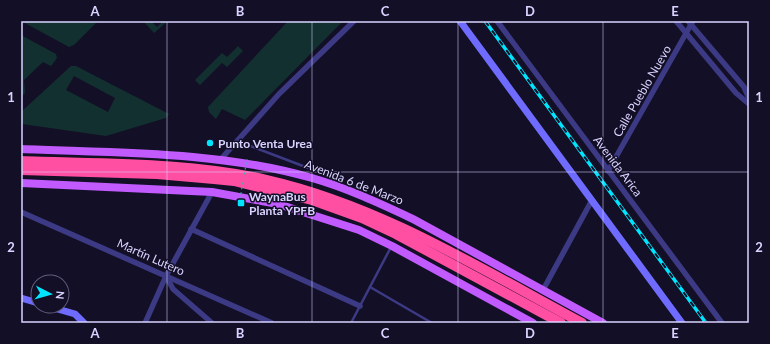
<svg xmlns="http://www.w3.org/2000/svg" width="770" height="344" font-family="Lato,sans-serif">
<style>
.green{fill:#12302f;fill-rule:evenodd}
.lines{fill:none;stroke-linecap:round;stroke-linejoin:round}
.lane{stroke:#3d3a85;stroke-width:2.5}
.street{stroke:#3d3a85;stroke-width:5.5}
.secondary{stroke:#6f6bff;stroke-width:7}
.primary{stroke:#c25bff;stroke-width:8}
.highway{stroke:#ff4fa3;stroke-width:10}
.rail-casing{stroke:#00e5ff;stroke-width:3.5}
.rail{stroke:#130f26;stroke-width:2;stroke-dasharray:6;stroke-linecap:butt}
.path-bridge{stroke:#2fb8b0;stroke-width:1;stroke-dasharray:2 3;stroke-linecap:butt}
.grid{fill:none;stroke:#d9d4ff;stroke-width:1;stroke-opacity:0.55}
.poi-dot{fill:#00e5ff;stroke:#130f26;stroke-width:1.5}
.labels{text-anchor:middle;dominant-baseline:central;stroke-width:3;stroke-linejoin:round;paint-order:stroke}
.street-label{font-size:12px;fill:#d9d4ff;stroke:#130f26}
.poi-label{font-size:12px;font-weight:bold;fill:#d9d4ff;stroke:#130f26;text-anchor:start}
.neatline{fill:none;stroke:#d9d4ff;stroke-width:1.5}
.grid-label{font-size:13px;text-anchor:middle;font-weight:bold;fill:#d9d4ff}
</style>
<rect width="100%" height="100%" fill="#130f26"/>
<g class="green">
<path d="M21,21H98L74,45L69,47Z"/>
<path d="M143,21H151L157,27L163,21H168L154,33Z"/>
<path d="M288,21H343L245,120L222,109L216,119L209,112L208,107Z"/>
<path d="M21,35L56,54L57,58L51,66L43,62L24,80L25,93L21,97Z"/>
<path d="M238,46L243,51L227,67L222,63L200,85L195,80L222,53L227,57Z"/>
<path d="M71,66H76L169,114L166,118L106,136L22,124L21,112ZM74,76L115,98L108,112L66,90Z"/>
</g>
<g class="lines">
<g class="lane">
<path d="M237,141L324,174L339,183"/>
<path d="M370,287L432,323"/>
<path d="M351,323L391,247"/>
</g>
<g class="street">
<path d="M497,21L722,323"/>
<path d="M676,21L736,93L749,104"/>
<path d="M688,21L744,87L749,98"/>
<path d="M221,159L279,94L354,21"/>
<path d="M608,171L693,21"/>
<path d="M21,212L272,323"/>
<path d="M191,229L360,306"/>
<path d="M166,276L173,289L212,323"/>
<path d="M543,290L592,200"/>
<path d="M145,323L166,276L212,192"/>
</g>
<g class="secondary">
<path d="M460,21L682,323"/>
<path d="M21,298L38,303"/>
<path d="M47,306L75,314L84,323"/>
</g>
<g class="primary">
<path d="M21,149C118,153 218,151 312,178C347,188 381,204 413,219L603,323"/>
<path d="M21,183L212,192L278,204L359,230L392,246L533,323"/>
</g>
<g class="highway">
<path d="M21,161C101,164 189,162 267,180C381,206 481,269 582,323"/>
<path d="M21,170L157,174L214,179L234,181L312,200L362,218L396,234L561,323"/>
</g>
<g class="rail-casing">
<path id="rail" d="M485,21L706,323"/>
</g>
<use href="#rail" class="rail"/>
<path class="path-bridge" d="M239,204L247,159"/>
</g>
<path class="grid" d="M167,21V323M312,21V323M458,21V323M603,21V323M21,172H749"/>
<g class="poi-dot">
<circle cx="210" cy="143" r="4"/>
<rect x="237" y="199" width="8" height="8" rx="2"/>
</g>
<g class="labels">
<g class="street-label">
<text transform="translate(642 91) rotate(-60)">Calle Pueblo Nuevo</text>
<text transform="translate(618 166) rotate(53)">Avenida Arica</text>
<text transform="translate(354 182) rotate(21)">Avenida 6 de Marzo</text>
<text transform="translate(151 257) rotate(24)">Martín Lutero</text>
</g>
<g class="poi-label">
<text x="218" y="143">Punto Venta Urea</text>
<text x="249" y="196">WaynaBus<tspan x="249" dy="14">Planta YPFB</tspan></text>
</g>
</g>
<rect width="770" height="344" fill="none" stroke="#130f26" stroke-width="44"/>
<g transform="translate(50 294) rotate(96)"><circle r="19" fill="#130f26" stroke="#625e7d"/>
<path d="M0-3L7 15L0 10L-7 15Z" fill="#00e5ff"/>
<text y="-6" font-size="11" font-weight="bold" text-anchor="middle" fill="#d9d4ff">N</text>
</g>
<rect x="22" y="22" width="726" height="300" class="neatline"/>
<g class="grid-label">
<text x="95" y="16">A</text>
<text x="240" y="16">B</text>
<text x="385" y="16">C</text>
<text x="530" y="16">D</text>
<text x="675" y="16">E</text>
<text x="11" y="102">1</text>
<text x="759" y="102">1</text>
<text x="11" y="252">2</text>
<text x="759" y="252">2</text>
<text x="95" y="338">A</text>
<text x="240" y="338">B</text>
<text x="385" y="338">C</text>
<text x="530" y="338">D</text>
<text x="675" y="338">E</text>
</g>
</svg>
